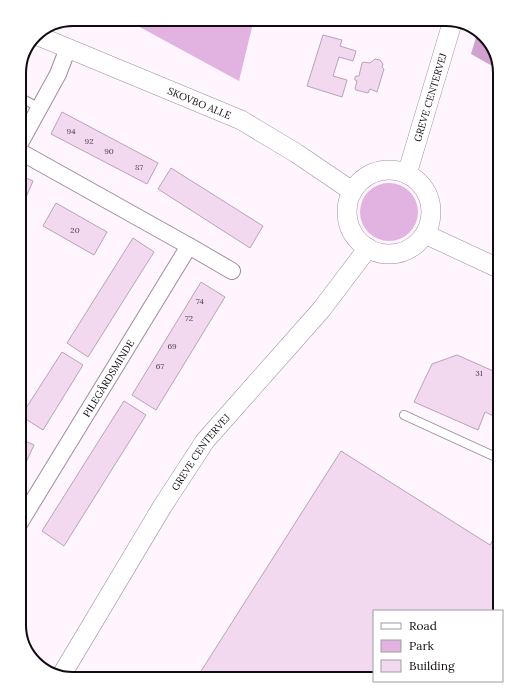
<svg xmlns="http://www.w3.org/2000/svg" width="519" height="698" font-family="Lora,serif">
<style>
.green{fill:#e2b2e0}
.forest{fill:#d1a1cf}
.building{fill:#f2d9f0;stroke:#b9a2b7}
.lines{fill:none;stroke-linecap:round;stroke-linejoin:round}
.service-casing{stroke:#a28ba1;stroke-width:10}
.minor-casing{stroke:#a28ba1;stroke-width:18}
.tertiary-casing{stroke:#a28ba1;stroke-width:20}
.service{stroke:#fff;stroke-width:8}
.minor{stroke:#fff;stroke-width:16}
.tertiary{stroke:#fff;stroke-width:19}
.labels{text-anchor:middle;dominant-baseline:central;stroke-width:3;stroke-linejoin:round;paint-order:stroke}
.number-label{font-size:8px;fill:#4a3e4a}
.street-label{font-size:10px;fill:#120a12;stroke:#fff}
.rim{fill:none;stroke:#120a12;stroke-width:2}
</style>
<rect width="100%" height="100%" fill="#fff5fe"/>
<g class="green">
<path d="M125,19H254L239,81Z"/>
<circle cx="389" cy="212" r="29"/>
</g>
<path class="forest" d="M478,31C489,42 500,50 494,67L471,54Z"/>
<g class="building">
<path d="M323,35L342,40L340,46L356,51L353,61L339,57L333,76L347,80L342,97L307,86Z"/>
<path d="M375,59L380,60L383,64L382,67L384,69L377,92L370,89L368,93L356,90L355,89L357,81L355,80V77L356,76H359L362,63L363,62L370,63Z"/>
<path d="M62,112L158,163L147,184L51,134Z"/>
<path d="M171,168L263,226L250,248L158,189Z"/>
<path d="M19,175L33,181L19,214Z"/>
<path d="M56,203L107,232L94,255L43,226Z"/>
<path d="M133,238L154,252L88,357L67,343Z"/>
<path d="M201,282L225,297L156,410L132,395Z"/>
<path d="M62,352L83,365L43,430L21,416Z"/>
<path d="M457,355L500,374V419L485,412L478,430L414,402L432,364Z"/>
<path d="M124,401L146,415L64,546L42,531Z"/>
<path d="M19,438L34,445L23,469L19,467Z"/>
<path d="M341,451L490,545L497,533L500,535V611H374V679H196Z"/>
</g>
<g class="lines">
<g class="service-casing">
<g id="service">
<path d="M19,97L40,108"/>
<path d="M404,415L500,459"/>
</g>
</g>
<g class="minor-casing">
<g id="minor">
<path d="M19,145L58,74L68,48"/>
<path d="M189,246L232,271"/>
<path id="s1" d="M19,524L189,246L19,151"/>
</g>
</g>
<g class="tertiary-casing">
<g id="tertiary">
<path id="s2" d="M36,35L241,120L296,153L352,191"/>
<circle cx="389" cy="212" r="42"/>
<path id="s3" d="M407,174L453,20"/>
<path d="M425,234L500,269"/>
<path id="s4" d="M61,676L162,507L205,441L321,310L368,248"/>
</g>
</g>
<use href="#service" class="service"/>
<use href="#minor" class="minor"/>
<use href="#tertiary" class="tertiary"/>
</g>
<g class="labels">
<g class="number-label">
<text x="71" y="131">94</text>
<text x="89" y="141">92</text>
<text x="109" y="151">90</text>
<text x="139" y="167">87</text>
<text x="75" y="230">20</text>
<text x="200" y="301">74</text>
<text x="189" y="318">72</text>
<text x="172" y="346">69</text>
<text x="160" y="366">67</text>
<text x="479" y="373">31</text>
</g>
<g class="street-label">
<text stroke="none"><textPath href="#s3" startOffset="80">GREVE CENTERVEJ</textPath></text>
<text stroke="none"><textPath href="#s2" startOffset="177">SKOVBO ALLE</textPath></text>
<text stroke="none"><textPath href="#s1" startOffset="171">PILEGÅRDSMINDE</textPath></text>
<text stroke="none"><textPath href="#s4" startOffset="264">GREVE CENTERVEJ</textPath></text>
</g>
</g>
<path d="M0 0H519V698H0ZM73 26H446A47 47 0 0 1 493 73V625A47 47 0 0 1 446 672H73A47 47 0 0 1 26 625V73A47 47 0 0 1 73 26Z" fill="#fff" fill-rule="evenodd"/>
<path class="rim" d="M73 26H446A47 47 0 0 1 493 73V625A47 47 0 0 1 446 672H73A47 47 0 0 1 26 625V73A47 47 0 0 1 73 26Z"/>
<rect x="373" y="610" width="130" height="72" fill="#ffffff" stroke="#a09da0"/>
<rect x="381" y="623" width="20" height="6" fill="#ffffff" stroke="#a09da0"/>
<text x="409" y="630" font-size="12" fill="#120a12">Road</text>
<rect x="381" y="640" width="20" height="12" fill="#e2b2e0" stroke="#a09da0"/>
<text x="409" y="650" font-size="12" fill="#120a12">Park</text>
<rect x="381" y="660" width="20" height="12" fill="#f2d9f0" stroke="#a09da0"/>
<text x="409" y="670" font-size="12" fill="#120a12">Building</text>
</svg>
